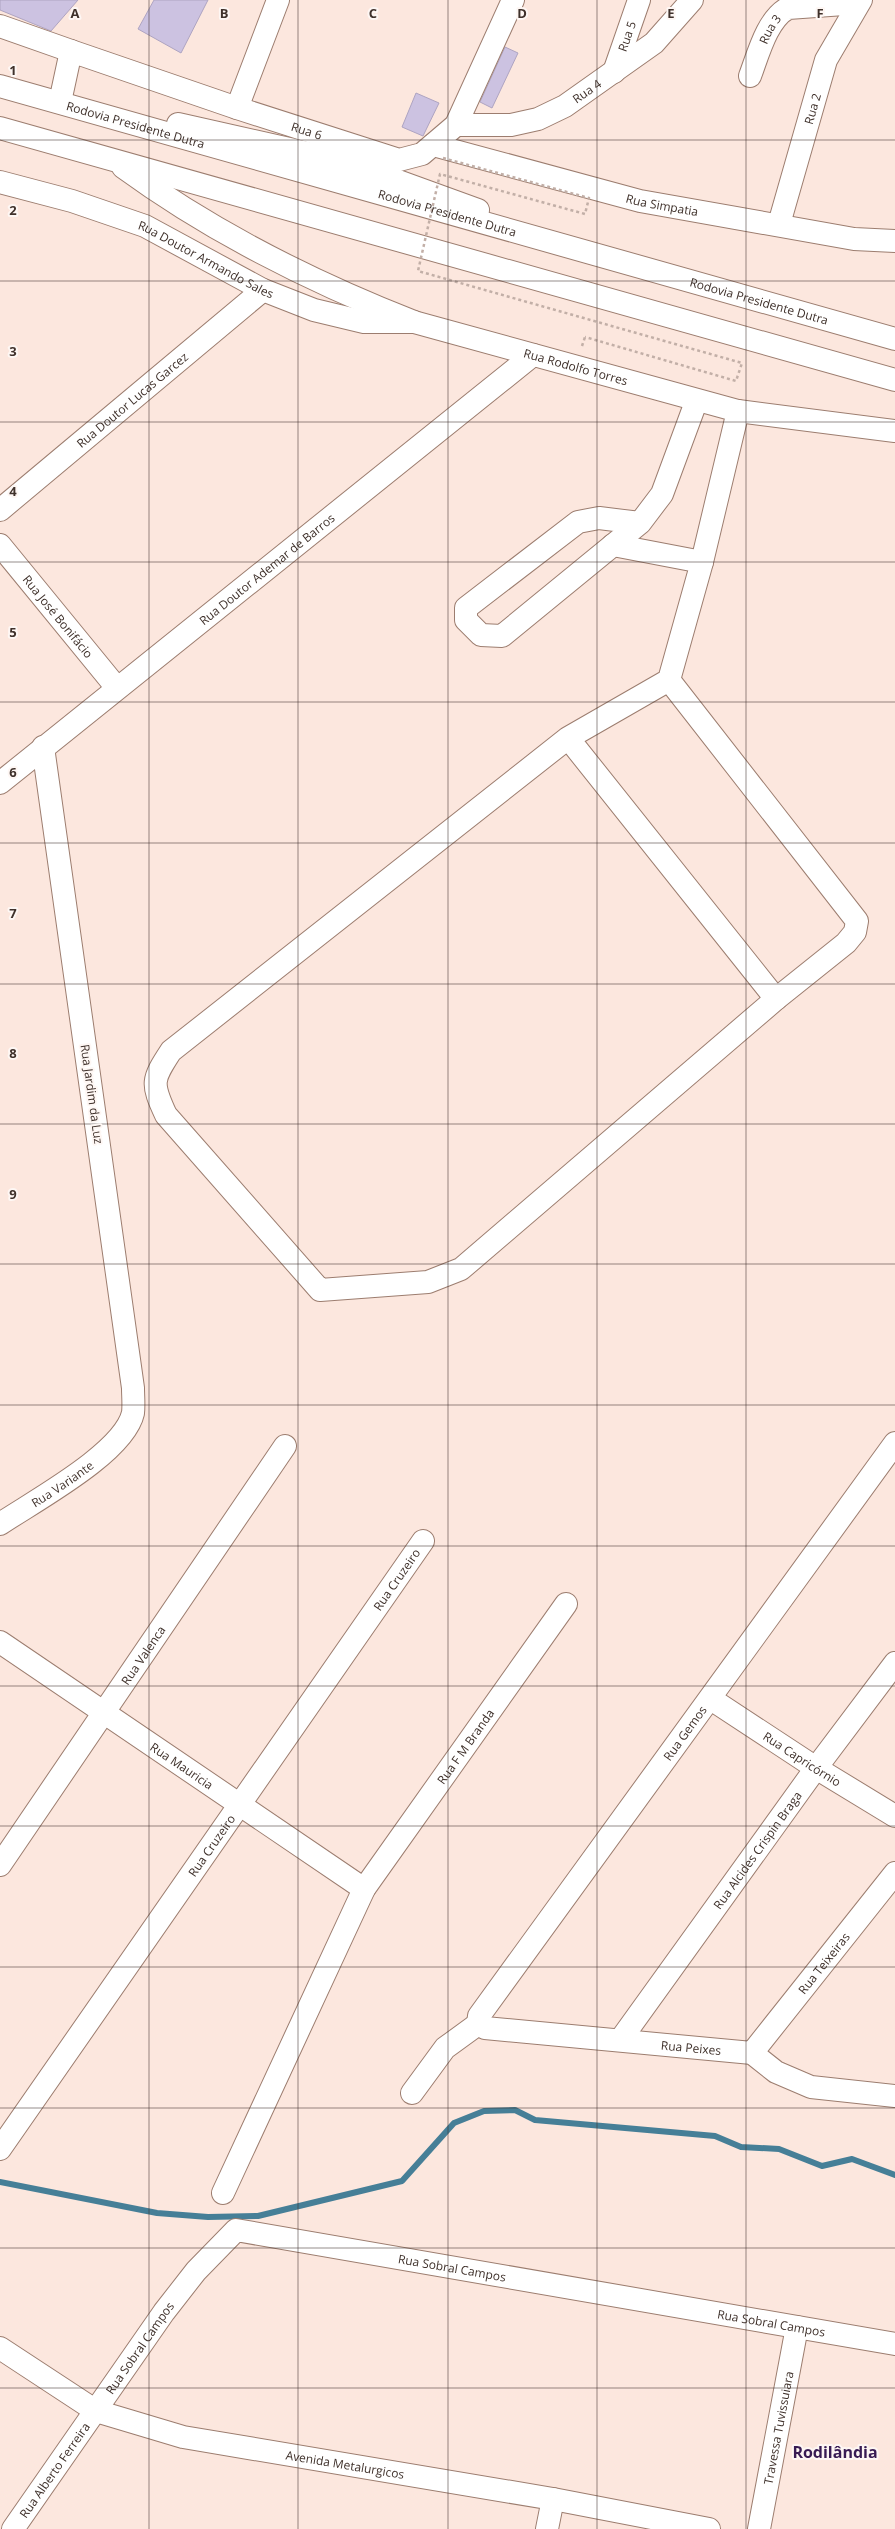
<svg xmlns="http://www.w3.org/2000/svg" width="895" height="2529" font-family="'Open Sans',sans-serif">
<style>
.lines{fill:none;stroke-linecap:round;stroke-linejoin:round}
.stream{stroke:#467f97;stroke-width:6}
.building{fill:#ccc2e1;stroke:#aea4c1}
.minor-casing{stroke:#9c7d6f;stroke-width:24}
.highway-casing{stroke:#9c7d6f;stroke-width:24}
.path{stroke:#c2afa7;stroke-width:2.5;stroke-dasharray:3 3;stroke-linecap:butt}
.minor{stroke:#fff;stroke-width:22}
.highway{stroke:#fff;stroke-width:22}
.path-bridge{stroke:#c2afa7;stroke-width:2.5;stroke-dasharray:3 3;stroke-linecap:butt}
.grid{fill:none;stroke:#3f312b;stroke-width:1;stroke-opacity:0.55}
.labels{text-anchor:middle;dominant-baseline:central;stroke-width:4;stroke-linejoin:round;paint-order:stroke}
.street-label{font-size:12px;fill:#3f312b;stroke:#fef7f4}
.district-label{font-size:16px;font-weight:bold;fill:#381b53;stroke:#fef7f4}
.grid-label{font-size:13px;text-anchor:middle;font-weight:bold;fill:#3f312b;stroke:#fef7f4;stroke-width:4;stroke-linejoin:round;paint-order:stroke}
</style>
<rect width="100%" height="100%" fill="#fce7de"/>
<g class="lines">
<path class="stream" d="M0,2182L157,2213L208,2217L258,2216L402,2181L454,2123L484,2111L515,2110L535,2120L715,2136L741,2147L779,2149L822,2166L852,2159L895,2175"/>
</g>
<g class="building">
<path d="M0,0H78L51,31L0,10Z"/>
<path d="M154,0H208L181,53L138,29Z"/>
<path d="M505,47L518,53L492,108L480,102Z"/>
<path d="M416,93L439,103L423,136L402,127Z"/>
</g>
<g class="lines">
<g class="minor-casing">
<g id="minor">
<path d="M0,26L71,51"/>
<path id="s1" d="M614,72L639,0"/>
<path id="s2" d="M750,76C758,55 767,19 788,8L858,3"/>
<path id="s3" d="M60,102L71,51L237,108L399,160L422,154L456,125L513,0"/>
<path d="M237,108L278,0"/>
<path id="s4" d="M456,125H511L538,119L565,106L654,43L692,0"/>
<path id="s5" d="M433,145L640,201L854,239L895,241"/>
<path id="s6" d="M0,182L72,201L145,226L263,290L314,310L364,322H414L738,411L702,562L669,680L568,738L171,1051C152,1080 151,1083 166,1115L320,1290L428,1282L461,1269L776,999L568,738"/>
<path id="s7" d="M779,224L826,60L861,0"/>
<path id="s8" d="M0,510L263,290"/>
<path d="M640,523L599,518L578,522L466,608V620L481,635L502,636L640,523L662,494L696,402"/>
<path id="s9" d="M0,545L117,688"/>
<path d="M613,545L702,562"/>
<path d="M669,680L857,921L855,932L846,943L776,999"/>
<path id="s10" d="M0,783L533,355"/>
<path id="s11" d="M0,1524C34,1501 124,1453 133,1413C134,1405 133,1396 133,1388L43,747"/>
<path id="s12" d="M0,1642L364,1889"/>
<path id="s13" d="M711,1699L816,1768L895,1816"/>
<path id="s14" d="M0,1865L285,1446"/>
<path id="s15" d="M478,2024L479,2016L895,1443"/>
<path id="s16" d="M478,2024L485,2028L752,2053L776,2072L811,2087L895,2096"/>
<path id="s17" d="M621,2039L816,1768L895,1663"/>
<path id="s18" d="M752,2053L895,1873"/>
<path d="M412,2093L445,2048L478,2024"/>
<path id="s19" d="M0,2149L423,1541"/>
<path id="s20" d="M223,2193L364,1889L566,1604"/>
<path id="s21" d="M0,2348L96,2411L183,2437L553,2499L709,2529"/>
<path id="s22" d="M13,2529L164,2312L196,2271L236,2230L895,2344"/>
<path d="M547,2529L553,2499"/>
<path id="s23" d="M759,2529L797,2327"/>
</g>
</g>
<g class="highway-casing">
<g id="highway">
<path id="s24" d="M0,86L895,339"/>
<path d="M178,124L343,161L478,210"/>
<path d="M0,128L895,380"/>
<path d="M123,167C212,232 312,282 414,322"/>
<path d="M738,411L895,431"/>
</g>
</g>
<path class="path" d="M582,346L585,337"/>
<use href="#minor" class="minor"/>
<use href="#highway" class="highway"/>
<path class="path-bridge" d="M443,158L589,198L585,214L440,174L418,271L742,363L736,381L585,337"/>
</g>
<path class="grid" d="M149,0V2529M298,0V2529M448,0V2529M597,0V2529M746,0V2529M0,140H895M0,281H895M0,422H895M0,562H895M0,702H895M0,843H895M0,984H895M0,1124H895M0,1264H895M0,1405H895M0,1546H895M0,1686H895M0,1826H895M0,1967H895M0,2108H895M0,2248H895M0,2388H895"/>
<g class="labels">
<g class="street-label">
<text stroke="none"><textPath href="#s2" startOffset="51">Rua 3</textPath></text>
<text stroke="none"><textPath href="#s1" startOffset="38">Rua 5</textPath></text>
<text stroke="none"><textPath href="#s4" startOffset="139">Rua 4</textPath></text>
<text stroke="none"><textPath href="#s7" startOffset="120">Rua 2</textPath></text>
<text stroke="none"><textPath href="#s24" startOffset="141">Rodovia Presidente Dutra</textPath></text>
<text stroke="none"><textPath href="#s3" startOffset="301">Rua 6</textPath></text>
<text stroke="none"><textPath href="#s5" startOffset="237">Rua Simpatia</textPath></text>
<text stroke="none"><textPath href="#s24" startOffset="465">Rodovia Presidente Dutra</textPath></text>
<text stroke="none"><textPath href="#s6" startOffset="221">Rua Doutor Armando Sales</textPath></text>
<text stroke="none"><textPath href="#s24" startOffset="789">Rodovia Presidente Dutra</textPath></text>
<text stroke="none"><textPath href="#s6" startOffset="610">Rua Rodolfo Torres</textPath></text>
<text stroke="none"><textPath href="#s8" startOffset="172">Rua Doutor Lucas Garcez</textPath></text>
<text stroke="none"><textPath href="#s10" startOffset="342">Rua Doutor Ademar de Barros</textPath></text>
<text stroke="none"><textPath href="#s9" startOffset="92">Rua José Bonifácio</textPath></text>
<text transform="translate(92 1094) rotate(82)">Rua Jardim da Luz</text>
<text stroke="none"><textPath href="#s11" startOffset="74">Rua Variante</textPath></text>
<text stroke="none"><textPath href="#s19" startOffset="694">Rua Cruzeiro</textPath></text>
<text stroke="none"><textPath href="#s14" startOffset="254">Rua Valenca</textPath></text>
<text stroke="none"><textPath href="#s15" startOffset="358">Rua Gemos</textPath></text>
<text stroke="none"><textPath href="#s20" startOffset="510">Rua F M Branda</textPath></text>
<text stroke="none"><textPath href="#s13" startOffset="109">Rua Capricórnio</textPath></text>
<text stroke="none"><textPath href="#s12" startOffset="220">Rua Mauricia</textPath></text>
<text stroke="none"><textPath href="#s19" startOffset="370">Rua Cruzeiro</textPath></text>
<text stroke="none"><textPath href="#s17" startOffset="233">Rua Alcides Crispin Braga</textPath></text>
<text stroke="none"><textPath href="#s18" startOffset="115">Rua Teixeiras</textPath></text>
<text stroke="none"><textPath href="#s16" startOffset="215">Rua Peixes</textPath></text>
<text stroke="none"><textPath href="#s22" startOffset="593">Rua Sobral Campos</textPath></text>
<text stroke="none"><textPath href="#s22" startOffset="917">Rua Sobral Campos</textPath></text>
<text stroke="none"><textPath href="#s22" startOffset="221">Rua Sobral Campos</textPath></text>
<text stroke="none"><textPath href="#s23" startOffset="103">Travessa Tuvissuiara</textPath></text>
<text stroke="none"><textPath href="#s21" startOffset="370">Avenida Metalurgicos</textPath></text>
<text stroke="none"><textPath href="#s22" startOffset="72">Rua Alberto Ferreira</textPath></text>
</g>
<g class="district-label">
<text x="835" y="2452">Rodilândia</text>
</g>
</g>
<g class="grid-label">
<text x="75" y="18">A</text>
<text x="224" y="18">B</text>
<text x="373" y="18">C</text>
<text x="522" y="18">D</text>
<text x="671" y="18">E</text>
<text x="820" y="18">F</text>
<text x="13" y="75">1</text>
<text x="13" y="215">2</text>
<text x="13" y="356">3</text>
<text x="13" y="496">4</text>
<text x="13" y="637">5</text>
<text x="13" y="777">6</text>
<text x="13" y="918">7</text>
<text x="13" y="1058">8</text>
<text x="13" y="1199">9</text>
</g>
</svg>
